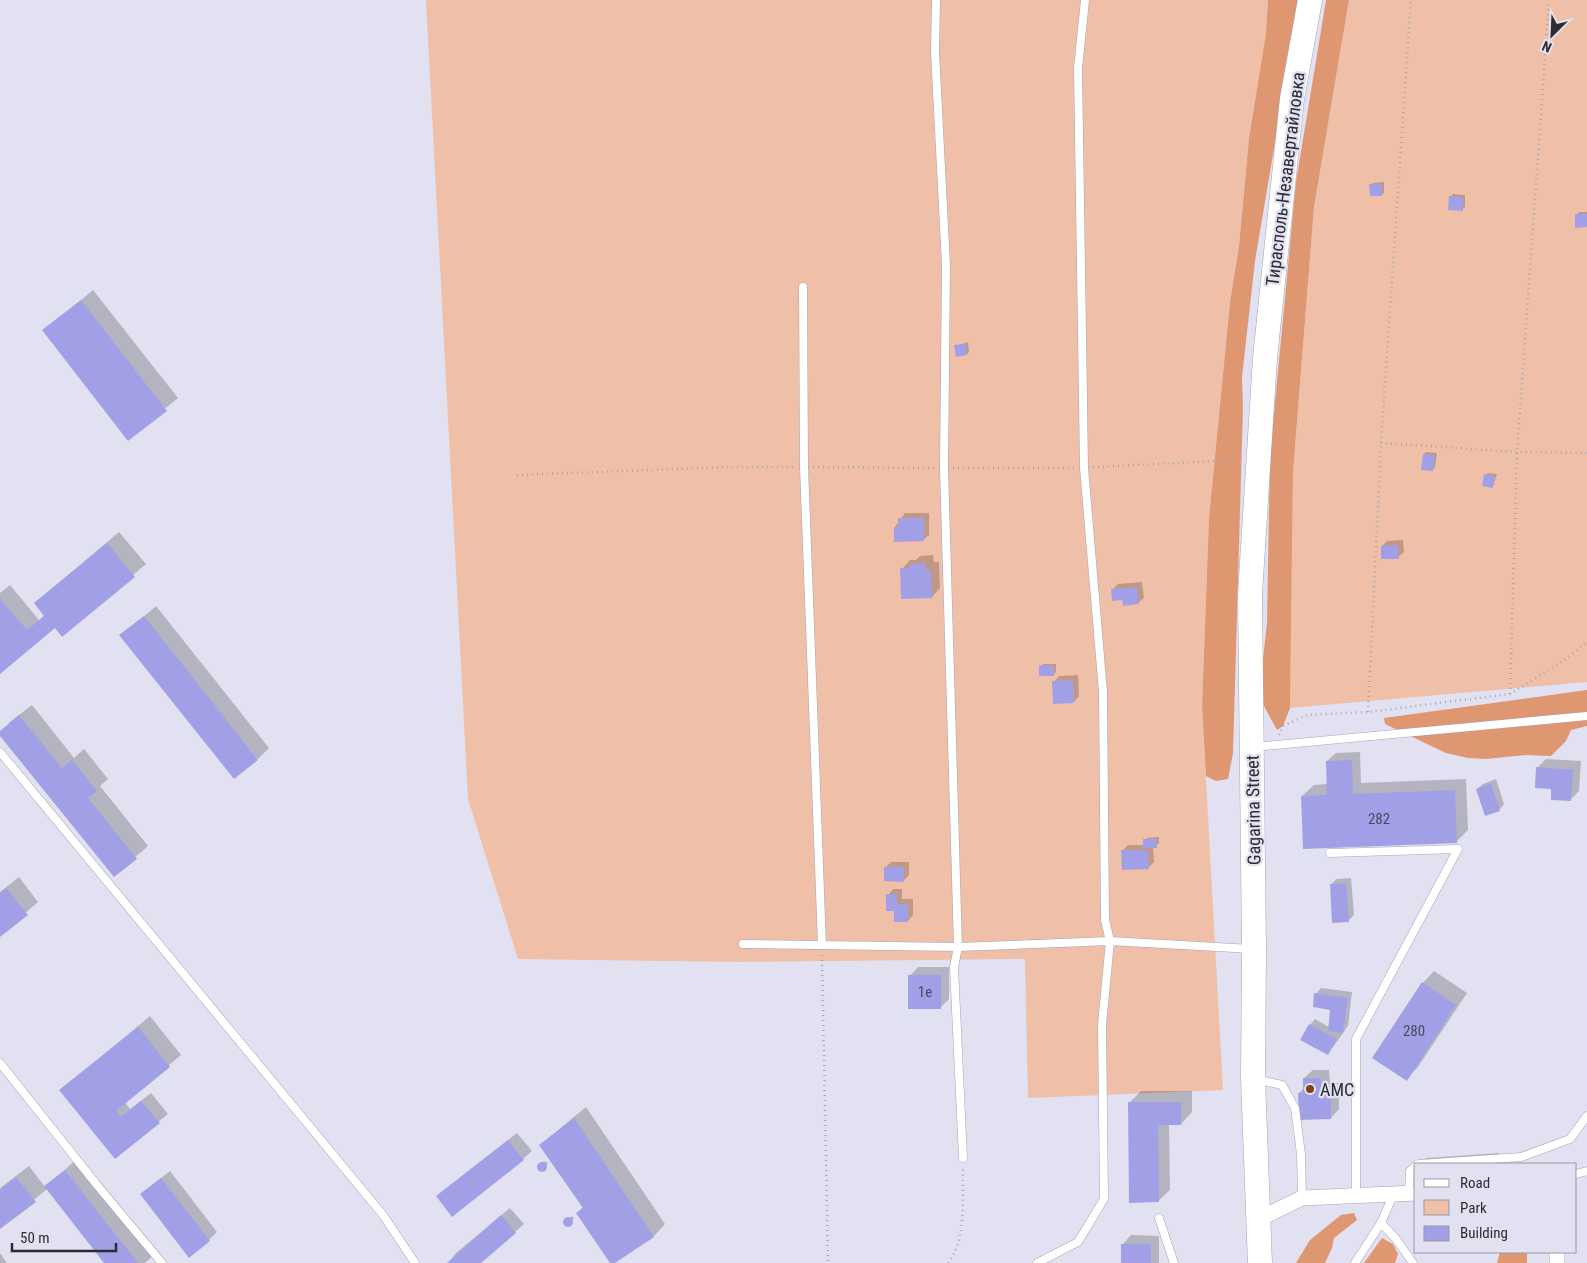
<svg xmlns="http://www.w3.org/2000/svg" width="1587" height="1263" font-family="'Roboto Condensed',sans-serif">
<style>
.green{fill:#efc0a7}
.forest{fill:#df9771}
.shadow{fill:#0003}
.building{fill:#a1a0e6}
.lines{fill:none;stroke-linecap:round;stroke-linejoin:round}
.service-casing{stroke:#a5a5b4;stroke-width:9}
.minor-casing{stroke:#a5a5b4;stroke-width:16}
.primary-casing{stroke:#a5a5b4;stroke-width:25}
.path{stroke:#a8a8b5;stroke-width:2.5;stroke-dasharray:1 4;stroke-linecap:butt}
.service{stroke:#fff;stroke-width:8}
.minor{stroke:#fff;stroke-width:15}
.primary{stroke:#fff;stroke-width:24}
.poi-dot{fill:#854115;stroke:#e1e1f1;stroke-width:2}
.labels{text-anchor:middle;dominant-baseline:central;stroke-width:4.5;stroke-linejoin:round;paint-order:stroke}
.number-label{font-size:15px;fill:#49495f}
.street-label{font-size:18px;fill:#2c2c32;stroke:#e1e1f1}
.poi-label{font-size:18px;fill:#2c2c32;stroke:#e1e1f1;text-anchor:start}
</style>
<rect width="100%" height="100%" fill="#e1e1f1"/>
<g class="green">
<path d="M426,0H1268L1266,33L1249,138L1239,246L1230,302L1209,518L1202,707L1223,1090L1028,1098L1025,959L740,962L518,959L468,799Z"/>
<path d="M1349,0H1587V682L1290,708L1293,472L1314,207Z"/>
</g>
<g class="forest">
<path d="M1268,0H1299L1255,261L1242,377L1243,408L1233,753L1228,779L1216,781L1206,776L1202,707L1209,518L1230,302L1239,246L1249,138L1266,33Z"/>
<path d="M1326,0H1349L1314,207L1293,472L1290,708L1283,726L1277,730L1259,697L1267,622L1270,455L1296,182Z"/>
<path d="M1587,690V726L1571,730L1566,741L1551,756L1526,755L1486,759L1468,758L1446,753L1385,724L1384,718Z"/>
<path d="M1354,1213L1357,1220L1334,1238L1332,1248L1325,1263H1296L1310,1240L1341,1215Z"/>
<path d="M1382,1238L1393,1244L1398,1254L1395,1263H1364Z"/>
<path d="M1500,1252H1527V1263H1497Z"/>
</g>
<g class="shadow">
<path d="M1384,182V193L1382,195L1371,185L1373,183Z"/>
<path d="M1453,194L1465,195V207L1462,209L1450,197Z"/>
<path d="M1579,212H1587V226L1576,215Z"/>
<path d="M93,290L178,398L128,439L44,331Z"/>
<path d="M968,342L969,352L967,354L956,346Z"/>
<path d="M1426,452L1437,453L1435,467L1433,470L1424,454Z"/>
<path d="M1488,473L1497,474L1493,486L1486,475Z"/>
<path d="M905,513H929V535L923,540L895,527Z"/>
<path d="M119,532L146,564L62,635L55,626L0,672V593L10,585L39,620L45,615L35,603Z"/>
<path d="M1403,540L1404,552L1398,557L1382,546L1387,541Z"/>
<path d="M933,555L934,562H939L940,588L932,597L902,569L910,560H916L920,556Z"/>
<path d="M1142,582L1144,598L1138,603L1124,599L1112,590L1118,584Z"/>
<path d="M156,606L269,748L258,759L121,636Z"/>
<path d="M1043,664H1056V672L1053,675L1041,666Z"/>
<path d="M1078,675L1079,696L1074,702L1054,682L1059,676Z"/>
<path d="M32,705L74,758L84,749L108,779L100,786L148,846L114,876L0,734L10,722Z"/>
<path d="M1360,752L1361,783L1466,779L1468,830L1456,842L1302,796L1314,785L1328,784L1327,761L1336,753Z"/>
<path d="M1546,759L1581,761L1579,791L1570,800L1553,788L1537,768Z"/>
<path d="M1496,779L1504,804L1499,810L1477,789L1483,784Z"/>
<path d="M1159,837V844L1153,847L1154,862L1148,868L1122,851L1128,845H1145L1147,838Z"/>
<path d="M891,862H909V875L903,881L886,867Z"/>
<path d="M19,877L38,902L0,935V892Z"/>
<path d="M1351,878L1354,915L1348,921L1331,885L1336,879Z"/>
<path d="M893,889H902V899H913V915L908,921L895,910L888,895Z"/>
<path d="M918,967H949V999L940,1008L910,976Z"/>
<path d="M1434,971L1467,993L1418,1067L1406,1079L1423,983Z"/>
<path d="M1321,988L1352,992L1348,1026L1328,1054L1310,1025L1315,1019L1329,1027L1332,1008L1316,994Z"/>
<path d="M150,1016L181,1055L125,1102L130,1109L151,1093L168,1114L115,1157L61,1090Z"/>
<path d="M1313,1070H1329L1330,1083H1339V1109L1331,1118L1299,1093L1304,1088V1078Z"/>
<path d="M1141,1091H1192V1112L1181,1124H1169L1170,1190L1158,1201L1129,1103Z"/>
<path d="M586,1107L665,1224L654,1236L613,1263L577,1213L584,1206L540,1145Z"/>
<path d="M517,1133L532,1151L523,1159L437,1196Z"/>
<path d="M1499,1153L1500,1164H1419L1426,1158Z"/>
<path d="M77,1159L153,1256L145,1263H105L47,1189L0,1228V1188L29,1166L45,1187Z"/>
<path d="M544,1161L548,1163L543,1170L539,1167Z"/>
<path d="M170,1171L217,1232L209,1240L141,1194Z"/>
<path d="M510,1208L524,1224L515,1232L479,1263H448L456,1253Z"/>
<path d="M572,1216L574,1218L569,1226L565,1222Z"/>
<path d="M1131,1235L1159,1236V1263H1123V1244Z"/>
<path d="M0,1253L7,1263H0Z"/>
</g>
<g class="building">
<path d="M1369,184H1382V196H1370Z"/>
<path d="M1449,196L1463,197V211L1448,210Z"/>
<path d="M1575,214H1587V227L1575,228Z"/>
<path d="M81,300L167,411L128,441L42,330Z"/>
<path d="M966,344L967,355L956,357L954,345Z"/>
<path d="M1423,454L1435,455L1433,471L1421,470Z"/>
<path d="M1484,474L1495,476L1493,488L1482,486Z"/>
<path d="M898,518H924V541L894,542V527H898Z"/>
<path d="M107,543L135,577L62,637L55,628L0,674V599L27,630L44,616L34,603Z"/>
<path d="M1398,545L1399,559H1381V546Z"/>
<path d="M925,563L926,570H931L932,598L901,599L900,568H910V564Z"/>
<path d="M1137,587L1139,604L1123,606L1122,600L1112,601L1111,589Z"/>
<path d="M144,616L258,760L234,779L119,635Z"/>
<path d="M1039,665L1054,666V676H1039Z"/>
<path d="M1073,680L1074,703L1053,704L1052,681Z"/>
<path d="M19,715L62,768L72,760L97,791L88,798L137,859L114,877L0,736V731Z"/>
<path d="M1352,760L1353,794L1455,790L1457,843L1303,849L1301,796L1327,795L1326,761Z"/>
<path d="M1536,767L1573,770L1571,801L1551,800V789L1535,788Z"/>
<path d="M1491,784L1500,811L1485,816L1476,789Z"/>
<rect x="1143" y="839" width="14" height="9"/>
<path d="M1121,850H1148L1149,869L1122,870Z"/>
<path d="M884,867H904V882L884,881Z"/>
<path d="M1346,883L1349,922L1332,923L1330,884Z"/>
<path d="M6,888L28,915L0,937V893Z"/>
<path d="M886,894H897V904H908V922H894V911H886Z"/>
<rect x="908" y="975" width="33" height="34"/>
<path d="M1422,982L1456,1005L1407,1081L1372,1058Z"/>
<path d="M1314,993L1348,998L1343,1033L1328,1031L1330,1010L1313,1007Z"/>
<path d="M1309,1024L1337,1039L1328,1055L1300,1040Z"/>
<path d="M138,1027L170,1067L116,1111L121,1117L141,1101L160,1123L115,1159L59,1090Z"/>
<path d="M1303,1078H1321V1091H1331V1119L1299,1120L1298,1093H1303Z"/>
<path d="M1128,1102H1181V1125H1158L1159,1202L1129,1203Z"/>
<path d="M574,1118L654,1237L615,1263H610L576,1213L583,1208L539,1145Z"/>
<path d="M508,1140L524,1160L452,1217L436,1196Z"/>
<circle cx="542" cy="1167" r="5"/>
<path d="M65,1170L138,1263H104L44,1186Z"/>
<path d="M16,1177L36,1202L0,1229V1190Z"/>
<path d="M161,1178L210,1241L189,1258L140,1194Z"/>
<path d="M501,1215L516,1233L481,1263H447Z"/>
<circle cx="568" cy="1222" r="5"/>
<rect x="1121" y="1244" width="30" height="19"/>
</g>
<g class="lines">
<g class="service-casing">
<g id="service">
<path d="M936,0L935,52L946,265L944,468L958,947L954,967L963,1158"/>
<path d="M803,287L804,467L822,945"/>
<path d="M1254,747L1587,716"/>
<path d="M0,752L383,1215L415,1263"/>
<path d="M1330,853L1458,849L1356,1039V1195"/>
<path d="M743,944L958,947L1110,941L1252,949"/>
<path d="M0,1063L97,1185L162,1263"/>
<path d="M1255,1079L1282,1085L1295,1108L1301,1154L1302,1198"/>
<path d="M1419,1164L1521,1157L1570,1139L1587,1116"/>
<path d="M1576,1174L1587,1171"/>
<path d="M1409,1193L1410,1171L1416,1165"/>
<path d="M1159,1218L1174,1263"/>
<path d="M1381,1223L1396,1239L1413,1263"/>
<path d="M1037,1263L1078,1242L1104,1199L1102,1025L1110,941L1105,920L1103,692L1084,468L1078,68L1085,0"/>
<path d="M1355,1263L1381,1223L1394,1193"/>
</g>
</g>
<g class="minor-casing">
<g id="minor">
<path d="M1259,1219L1302,1198L1416,1193"/>
<path d="M1557,1252V1263"/>
</g>
</g>
<g class="primary-casing">
<path id="primary" d="M1260,1263L1253,1079L1254,949L1250,594L1265,358L1292,99L1310,0"/>
</g>
<g class="path">
<path d="M1381,443L1517,452L1587,453"/>
<path d="M813,467L935,468"/>
<path d="M1093,467L1240,460"/>
<path d="M953,468H1075"/>
<path d="M517,475L730,467H795"/>
<path d="M1510,694L1517,452L1549,0"/>
<path d="M1368,712L1381,443L1411,0"/>
<path d="M1279,735L1283,726L1307,715L1368,712L1510,694L1568,658L1587,641"/>
<path d="M822,955L828,1263"/>
<path d="M948,1263C967,1240 962,1197 963,1168"/>
</g>
<use href="#service" class="service"/>
<use href="#minor" class="minor"/>
<use href="#primary" class="primary"/>
</g>
<circle class="poi-dot" cx="1310" cy="1089" r="5"/>
<g class="labels">
<g class="number-label">
<text x="1379" y="819">282</text>
<text x="925" y="992">1е</text>
<text x="1414" y="1031">280</text>
</g>
<g class="street-label">
<text transform="translate(1285 179) rotate(-83)">Тирасполь-Незавертайловка</text>
<text transform="translate(1253 810) rotate(-91)">Gagarina Street</text>
</g>
<g class="poi-label">
<text x="1320" y="1089">AMC</text>
</g>
</g>
<rect x="1414" y="1163" width="162" height="90" fill="#e1e1f1" stroke="#9999a5"/>
<rect x="1424" y="1179" width="25" height="8" fill="#ffffff" stroke="#9999a5"/>
<text x="1460" y="1188" font-size="15" fill="#2c2c32">Road</text>
<rect x="1424" y="1200" width="25" height="15" fill="#efc0a7" stroke="#9999a5"/>
<text x="1460" y="1213" font-size="15" fill="#2c2c32">Park</text>
<rect x="1424" y="1226" width="25" height="15" fill="#a1a0e6" stroke="#9999a5"/>
<text x="1460" y="1238" font-size="15" fill="#2c2c32">Building</text>
<g transform="translate(1552 35) rotate(204)" stroke="#e1e1f1" stroke-width="4" paint-order="stroke">
<path d="M0-4L9 19L0 12L-9 19Z" fill="#2c2c32"/>
<text y="-8" font-size="14" font-weight="bold" text-anchor="middle" fill="#2c2c32">N</text>
</g>
<path d="M12 1243v8h104v-8" fill="none" stroke="#2c2c32" stroke-width="2.5"/>
<text x="20" y="1243" font-size="15" fill="#2c2c32" stroke="#e1e1f1" stroke-width="4" paint-order="stroke">50 m</text>
</svg>
